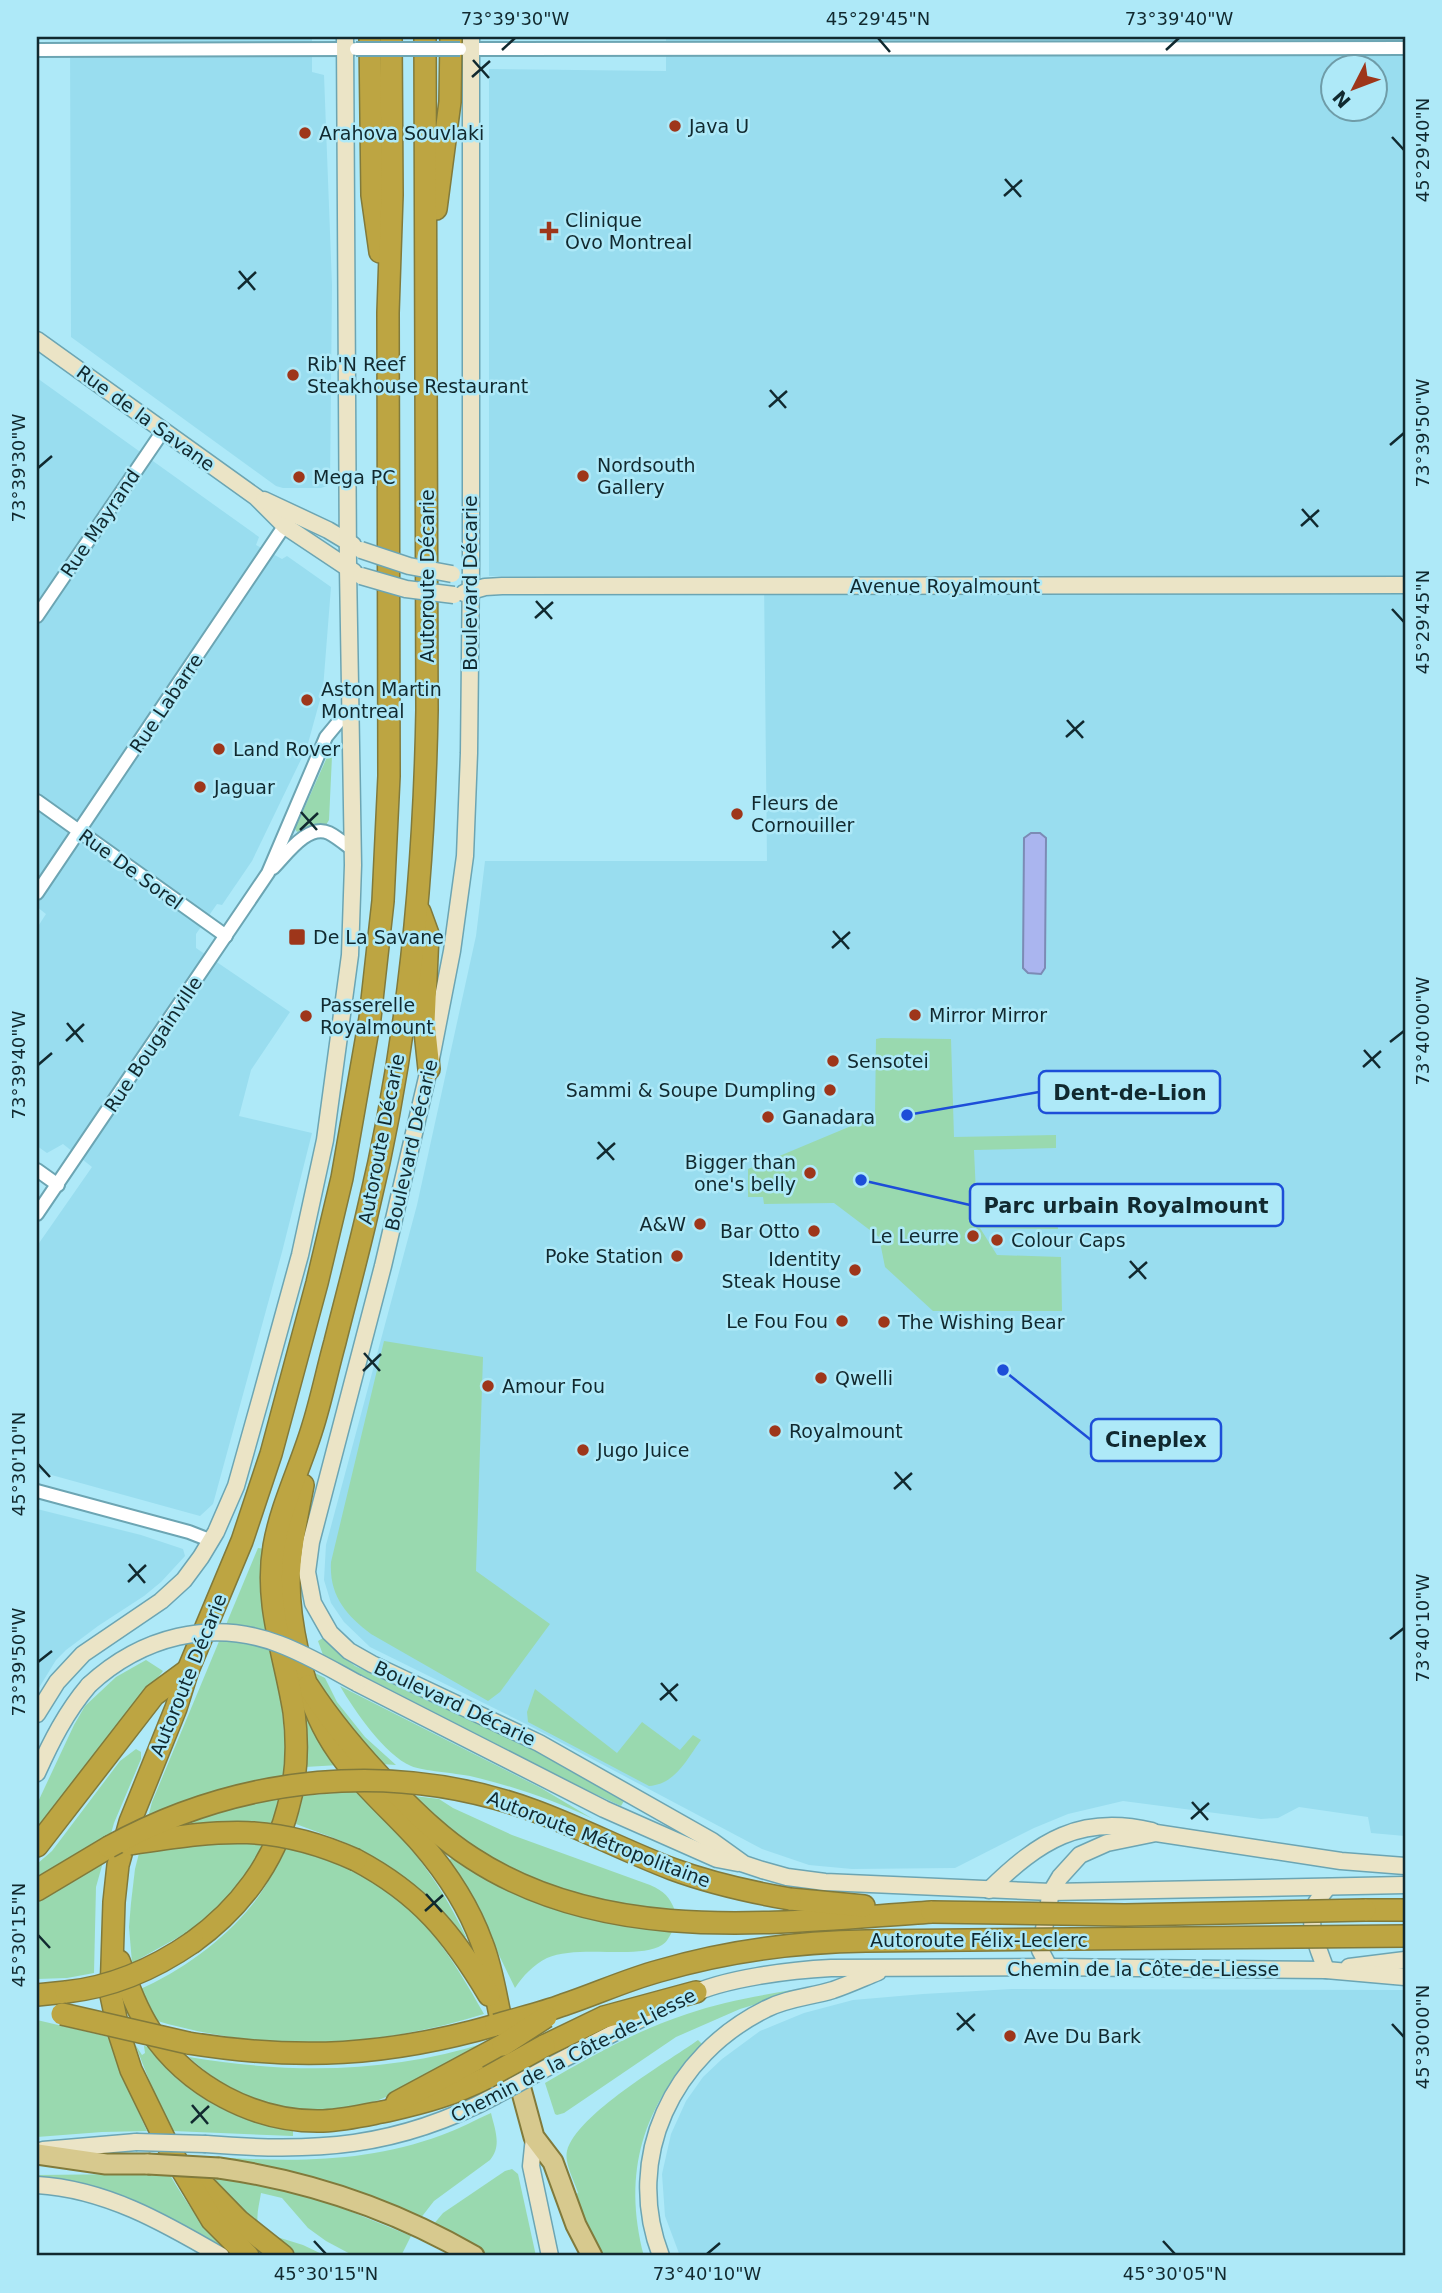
<svg xmlns="http://www.w3.org/2000/svg" width="1442" height="2293" font-family="'DejaVu Sans',sans-serif">
<style>
.built{fill:#99ddef;fill-rule:evenodd}
.green{fill:#99d9af}
.water{fill:#aab5ef;stroke:#7c8bb5;stroke-width:2}
.lines{fill:none;stroke-linecap:round;stroke-linejoin:round}
.street-casing{stroke:#6ca5b3;stroke-width:16}
.secondary-casing{stroke:#6ca5b3;stroke-width:19}
.primary-casing{stroke:#817a3b;stroke-width:23}
.highway-casing{stroke:#817a3b;stroke-width:24}
.street{stroke:#fff;stroke-width:12}
.secondary{stroke:#ebe4c6;stroke-width:16}
.primary{stroke:#d7c98e;stroke-width:19}
.highway{stroke:#bda542;stroke-width:21}
.street-bridge-casing{stroke:#6ca5b3;stroke-width:16;stroke-linecap:butt}
.secondary-bridge-casing{stroke:#6ca5b3;stroke-width:19;stroke-linecap:butt}
.primary-bridge-casing{stroke:#817a3b;stroke-width:23;stroke-linecap:butt}
.highway-bridge-casing{stroke:#817a3b;stroke-width:24;stroke-linecap:butt}
.street-bridge{stroke:#fff;stroke-width:12}
.secondary-bridge{stroke:#ebe4c6;stroke-width:16}
.primary-bridge{stroke:#d7c98e;stroke-width:19}
.highway-bridge{stroke:#bda542;stroke-width:21}
.ticks{fill:none;stroke:#11292f;stroke-width:2.5}
.poi-dot{fill:#9e361a;stroke:#aee9f8;stroke-width:2.5}
.labels{text-anchor:middle;dominant-baseline:central;stroke-width:5;stroke-linejoin:round;paint-order:stroke}
.poi-label{font-size:19px;fill:#11292f;stroke:#aee9f8;text-anchor:start}
.street-label{font-size:19px;fill:#11292f;stroke:#aee9f8}
.leader{fill:none;stroke:#1d4ed8;stroke-width:2.5}
.callout-dot{fill:#1d4ed8;stroke:#aee9f8;stroke-width:2.5}
.callout{fill:#aee9f8;stroke:#1d4ed8;stroke-width:2.5}
.callout-label{font-size:21px;text-anchor:middle;font-weight:bold;fill:#11292f}
.neatline{fill:none;stroke:#11292f;stroke-width:2.5}
.ticks-label{font-size:18px;text-anchor:middle;fill:#11292f}
</style>
<rect width="100%" height="100%" fill="#aee9f8"/>
<g class="built">
<path d="M70,37H312V72L324,75L332,285L330,485L321,488H283L276,486L71,337Z"/>
<path d="M666,37H1405V1836L1371,1833L1368,1817L1299,1807L1278,1818L1261,1819L1123,1801L1068,1814L1034,1828L955,1868L852,1869L809,1865L762,1849L528,1725L370,1647L344,1622L331,1603L324,1580L326,1545L417,1205L476,936L485,861H767L764,580L489,576V69L666,71ZM1334,66H1376V108H1334Z"/>
<path d="M37,378L259,537L256,545L282,559L287,556L331,587L323,689L307,747L252,861L222,905L217,904L196,934V948L290,1012L251,1070L239,1116L312,1133L282,1252L213,1504L200,1516L37,1471V1246L92,1167L63,1144L47,1153L37,1146V928L46,914L37,907Z"/>
<path d="M37,1509L141,1535L183,1549L185,1556L161,1582L144,1596L98,1626L66,1650L56,1660L37,1691Z"/>
<path d="M1012,1989L1405,1990V2256H680L665,2216L662,2174L671,2134L686,2101L703,2077L722,2059L760,2031L804,2013L853,2000L923,1994Z"/>
</g>
<g class="green">
<path d="M328,755L332,756L329,820L326,825L312,826L297,832L295,829Z"/>
<path d="M881,1038L951,1039L954,1137L1056,1135V1148L974,1150L977,1216L1057,1214L1058,1229L980,1228L997,1255L1061,1257L1062,1311H933L885,1267L879,1237L834,1203L764,1204L763,1197H748V1169L875,1116L876,1039Z"/>
<path d="M384,1341L483,1357L476,1571L550,1624L500,1692L488,1701L371,1634C346,1615 329,1596 331,1562Z"/>
<path d="M258,1548L266,1549L288,1773L277,1815L262,1852L246,1880L215,1912L195,1928L132,1963L129,1927L131,1903L135,1869L152,1802Z"/>
<path d="M323,1638L336,1651L355,1666L527,1746L624,1801L621,1806L582,1788L323,1655L318,1641Z"/>
<path d="M146,1660L163,1671L95,1760L37,1831V1804L74,1725L85,1706L116,1677Z"/>
<path d="M315,1673L325,1678L337,1702L365,1737L396,1765L382,1764C356,1737 327,1710 315,1673Z"/>
<path d="M340,1686L541,1788L593,1819C554,1800 513,1786 470,1776C455,1773 423,1771 411,1766C385,1755 354,1710 340,1686Z"/>
<path d="M535,1689L617,1753L642,1722L680,1750L693,1735L701,1740C686,1760 676,1784 649,1786L528,1722L527,1712Z"/>
<path d="M310,1713L339,1765L305,1767L303,1714Z"/>
<path d="M136,1749L141,1752V1759L114,1823L96,1887L94,1973L67,1978L37,1979V1864L52,1851L120,1761Z"/>
<path d="M359,1791C377,1812 397,1831 414,1853C435,1879 452,1907 466,1937L462,1940C432,1910 403,1874 366,1853C344,1840 319,1833 296,1824L302,1796Z"/>
<path d="M406,1795L439,1799L453,1808L512,1835L650,1885C664,1891 670,1897 675,1911L616,1907L543,1885L472,1849Z"/>
<path d="M286,1848C310,1855 335,1861 358,1872C418,1901 453,1959 484,2014C375,2048 265,2053 154,2020L138,1990C180,1972 223,1941 252,1905C266,1888 276,1867 286,1848Z"/>
<path d="M453,1856C524,1906 587,1921 672,1932C669,1937 667,1942 662,1945C639,1960 579,1944 547,1958C533,1965 523,1976 515,1988L484,1924L447,1863Z"/>
<path d="M792,1990L793,1993L740,2009L676,2037L564,2113L557,2115L555,2114L545,2083C590,2057 637,2030 687,2014C721,2002 757,1996 792,1990Z"/>
<path d="M37,2020L109,2037L126,2085L147,2131L102,2132L37,2137Z"/>
<path d="M698,2040L702,2044C643,2106 622,2172 644,2256H604L593,2240L574,2195L578,2193C575,2182 564,2163 567,2151C577,2114 666,2063 698,2040Z"/>
<path d="M488,2042L489,2044C465,2056 441,2069 417,2081C403,2088 389,2097 373,2102C308,2123 237,2103 189,2057C291,2074 388,2074 488,2042Z"/>
<path d="M135,2044L142,2055L145,2053L144,2046L149,2047C181,2094 238,2123 293,2131V2136L173,2131L124,2049L156,2098Z"/>
<path d="M491,2113C495,2130 502,2146 490,2160L434,2201L420,2219L218,2163L214,2157C293,2162 366,2163 442,2135C459,2129 475,2120 491,2113Z"/>
<path d="M512,2169L518,2174L536,2256H488L433,2225L443,2213L505,2171Z"/>
<path d="M134,2174L170,2175C187,2205 207,2231 231,2256H227L196,2236L37,2181V2175Z"/>
<path d="M204,2176L281,2190L327,2202L411,2236L401,2256H354L326,2241L308,2228L282,2198L261,2193C259,2206 254,2221 261,2232L303,2245L326,2256H289L256,2231Z"/>
</g>
<path class="water" d="M1031,833H1040L1046,838L1045,968L1041,974L1028,973L1023,968L1024,838Z"/>
<g class="lines">
<g class="street-casing">
<g id="street">
<path d="M464,49L1405,48"/>
<path d="M37,50L351,49"/>
<path d="M37,616L163,431"/>
<path d="M37,801L226,936"/>
<path d="M273,868C286,855 308,823 329,833C337,837 345,844 353,850"/>
<path d="M37,893L289,519"/>
<path d="M37,1170L58,1185"/>
<path d="M37,1214L268,873L326,737L350,708"/>
<path d="M37,1491L189,1532L212,1541"/>
</g>
</g>
<g class="secondary-casing">
<g id="secondary">
<path d="M471,37V564L469,753L465,856L452,951L429,1069L383,1266L311,1542L307,1572L313,1603L330,1633L349,1651L372,1664L539,1743L712,1841L744,1864L762,1870L787,1877L825,1882L1051,1892L1405,1885"/>
<path d="M37,340L256,497L285,526L354,572"/>
<path d="M264,500L328,530L353,545"/>
<path d="M464,593L485,587L502,586L1405,585"/>
<path d="M357,1683L604,1809L717,1859L738,1863"/>
<path d="M37,1714L57,1682L83,1654L161,1601L184,1580L201,1557L216,1532L236,1486L261,1397L300,1255L325,1140L350,955L353,865L348,568L345,37"/>
<path d="M37,1773C51,1742 66,1712 89,1685"/>
<path d="M989,1890C1039,1841 1080,1814 1152,1831"/>
<path d="M1049,1967L1040,1950L1051,1892L1060,1877L1080,1855L1107,1843L1156,1833L1341,1861L1405,1866"/>
<path d="M1349,1967L1405,1960"/>
<path d="M1326,1970C1320,1952 1306,1925 1315,1905C1318,1899 1323,1893 1328,1887"/>
<path d="M688,1996C724,1978 792,1970 831,1968L1049,1967L1326,1970L1405,1977"/>
<path d="M552,2065L662,2008"/>
<path d="M534,2137L531,2166L550,2256"/>
<path d="M206,2144C314,2153 397,2148 495,2096"/>
<path d="M43,2150L136,2142"/>
<path d="M37,2185C105,2189 163,2222 221,2256"/>
<path d="M661,2256C623,2157 673,2055 766,2009C787,1998 810,1997 833,1990C848,1985 863,1978 878,1972"/>
</g>
</g>
<g class="primary-casing">
<g id="primary">
<path d="M515,2067L534,2137L553,2162L576,2225L592,2256"/>
<path d="M37,2154L106,2164H148"/>
<path d="M219,2168C309,2181 395,2210 474,2256"/>
</g>
</g>
<g class="highway-casing">
<g id="highway">
<path d="M370,37L372,195L380,252"/>
<path d="M436,209L450,102L451,37"/>
<path d="M420,912L428,934L424,1022L429,1069"/>
<path d="M303,1485C298,1511 292,1538 290,1564C285,1613 303,1691 327,1734C351,1777 389,1807 421,1843C446,1872 469,1907 482,1943C491,1965 495,1991 500,2015"/>
<path d="M308,1686C332,1723 361,1757 392,1789C417,1814 442,1839 472,1858C608,1947 779,1922 932,1912"/>
<path d="M37,1846L154,1695L188,1670"/>
<path d="M356,1860C420,1894 452,1933 489,1995"/>
<path d="M37,1890L109,1847"/>
<path d="M790,1899L864,1906"/>
<path d="M1365,1910H1405"/>
<path d="M193,1942C239,1909 274,1863 288,1808C297,1777 298,1744 294,1712C285,1655 264,1604 274,1546C281,1506 300,1468 312,1429C321,1401 327,1371 335,1342C346,1298 358,1254 368,1210C408,1047 424,877 427,710L425,37"/>
<path d="M119,1961C128,1985 136,2008 150,2030C187,2086 255,2123 323,2121C345,2120 366,2115 387,2111C427,2102 452,2095 488,2077"/>
<path d="M37,1995L66,1992"/>
<path d="M188,2043C299,2061 388,2056 496,2025"/>
<path d="M544,2046L604,2017L696,1992"/>
<path d="M397,2102L503,2045"/>
<path d="M197,2178L239,2221L283,2256"/>
<path d="M248,2256L212,2220L169,2148L131,2070L119,2033L111,1995L114,1902L118,1865L130,1822L176,1708L188,1670L242,1541L271,1454L317,1283L342,1178L370,1018L383,901L389,776L388,313L392,195L391,37"/>
</g>
</g>
<use href="#street" class="street"/>
<use href="#secondary" class="secondary"/>
<use href="#primary" class="primary"/>
<use href="#highway" class="highway"/>
<g class="street-bridge-casing">
<path id="street-bridge" d="M356,49H460"/>
</g>
<g class="secondary-bridge-casing">
<g id="secondary-bridge">
<path d="M361,550L409,566L452,574"/>
<path d="M361,576L406,589L454,595"/>
<path d="M89,1685C141,1637 211,1618 279,1644C306,1654 331,1669 357,1683"/>
<path d="M495,2096L552,2065"/>
<path d="M136,2142L206,2144"/>
</g>
</g>
<g class="primary-bridge-casing">
<path id="primary-bridge" d="M148,2164L219,2168"/>
</g>
<g class="highway-bridge-casing">
<g id="highway-bridge">
<path d="M129,1844C217,1831 270,1821 356,1860"/>
<path d="M109,1847C240,1775 394,1759 535,1811C581,1828 625,1851 672,1869C710,1883 750,1892 790,1899"/>
<path d="M932,1912L1125,1915L1365,1910"/>
<path d="M66,1992C113,1987 154,1969 193,1942"/>
<path d="M62,2014L188,2043"/>
<path d="M496,2025C519,2018 542,2013 563,2005C596,1994 626,1980 659,1971C727,1951 795,1942 866,1941L1405,1936"/>
<path d="M503,2045L546,2017"/>
<path d="M488,2077L544,2046"/>
</g>
</g>
<use href="#street-bridge" class="street-bridge"/>
<use href="#secondary-bridge" class="secondary-bridge"/>
<use href="#primary-bridge" class="primary-bridge"/>
<use href="#highway-bridge" class="highway-bridge"/>
</g>
<path class="ticks" d="M878,38L890,52M502,50L515,38M1166,50L1179,38M473,60L489,78M472,77L490,61M1392,137L1404,150M1005,179L1021,197M1004,196L1022,180M239,271L255,290M238,289L256,272M770,390L786,408M769,407L787,391M1390,445L1404,433M38,468L52,456M1302,509L1318,527M1301,526L1319,510M536,601L552,619M1392,609L1404,622M535,618L553,602M1067,720L1083,738M1066,737L1084,721M301,812L317,830M300,830L318,813M833,931L849,949M832,948L850,932M67,1023L83,1042M66,1041L84,1024M1390,1042L1404,1031M1364,1050L1380,1068M38,1065L52,1053M1363,1067L1381,1051M598,1142L614,1160M597,1159L615,1143M1130,1261L1146,1279M1129,1278L1147,1262M364,1353L380,1371M363,1371L381,1354M38,1464L50,1477M895,1472L911,1490M894,1489L912,1473M129,1564L145,1583M128,1582L146,1565M1390,1639L1404,1628M38,1662L52,1651M661,1683L677,1701M660,1700L678,1684M1192,1802L1208,1820M1191,1819L1209,1803M426,1894L442,1912M425,1911L443,1895M38,1935L50,1948M957,2013L974,2031M1392,2024L1404,2037M957,2030L975,2014M192,2105L208,2124M191,2123L209,2106M314,2241L326,2254M1163,2241L1175,2254M707,2254L720,2243"/>
<g class="poi-dot">
<circle cx="675" cy="126" r="7"/>
<circle cx="305" cy="133" r="7"/>
<path d="M545.5 220.5h7v7h7v7h-7v7h-7v-7h-7v-7h7z"/>
<circle cx="293" cy="375" r="7"/>
<circle cx="583" cy="476" r="7"/>
<circle cx="299" cy="477" r="7"/>
<circle cx="307" cy="700" r="7"/>
<circle cx="219" cy="749" r="7"/>
<circle cx="200" cy="787" r="7"/>
<circle cx="737" cy="814" r="7"/>
<rect x="288" y="928" width="18" height="18" rx="3.5"/>
<circle cx="915" cy="1015" r="7"/>
<circle cx="306" cy="1016" r="7"/>
<circle cx="833" cy="1061" r="7"/>
<circle cx="830" cy="1090" r="7"/>
<circle cx="768" cy="1117" r="7"/>
<circle cx="810" cy="1173" r="7"/>
<circle cx="700" cy="1224" r="7"/>
<circle cx="814" cy="1231" r="7"/>
<circle cx="973" cy="1236" r="7"/>
<circle cx="997" cy="1240" r="7"/>
<circle cx="677" cy="1256" r="7"/>
<circle cx="855" cy="1270" r="7"/>
<circle cx="842" cy="1321" r="7"/>
<circle cx="884" cy="1322" r="7"/>
<circle cx="821" cy="1378" r="7"/>
<circle cx="488" cy="1386" r="7"/>
<circle cx="775" cy="1431" r="7"/>
<circle cx="583" cy="1450" r="7"/>
<circle cx="1010" cy="2036" r="7"/>
</g>
<g class="labels">
<g class="poi-label">
<text x="689" y="126">Java U</text>
<text x="319" y="133">Arahova Souvlaki</text>
<text x="565" y="220">Clinique<tspan x="565" dy="22">Ovo Montreal</tspan></text>
<text x="307" y="364">Rib'N Reef<tspan x="307" dy="22">Steakhouse Restaurant</tspan></text>
<text x="597" y="465">Nordsouth<tspan x="597" dy="22">Gallery</tspan></text>
<text x="313" y="477">Mega PC</text>
<text x="321" y="689">Aston Martin<tspan x="321" dy="22">Montreal</tspan></text>
<text x="233" y="749">Land Rover</text>
<text x="214" y="787">Jaguar</text>
<text x="751" y="803">Fleurs de<tspan x="751" dy="22">Cornouiller</tspan></text>
<text x="313" y="937">De La Savane</text>
<text x="320" y="1005">Passerelle<tspan x="320" dy="22">Royalmount</tspan></text>
<text x="929" y="1015">Mirror Mirror</text>
<text x="847" y="1061">Sensotei</text>
<text x="816" y="1090" text-anchor="end">Sammi &amp; Soupe Dumpling</text>
<text x="782" y="1117">Ganadara</text>
<text x="796" y="1162" text-anchor="end">Bigger than<tspan x="796" dy="22">one's belly</tspan></text>
<text x="686" y="1224" text-anchor="end">A&amp;W</text>
<text x="800" y="1231" text-anchor="end">Bar Otto</text>
<text x="959" y="1236" text-anchor="end">Le Leurre</text>
<text x="1011" y="1240">Colour Caps</text>
<text x="663" y="1256" text-anchor="end">Poke Station</text>
<text x="841" y="1259" text-anchor="end">Identity<tspan x="841" dy="22">Steak House</tspan></text>
<text x="828" y="1321" text-anchor="end">Le Fou Fou</text>
<text x="898" y="1322">The Wishing Bear</text>
<text x="835" y="1378">Qwelli</text>
<text x="502" y="1386">Amour Fou</text>
<text x="789" y="1431">Royalmount</text>
<text x="597" y="1450">Jugo Juice</text>
<text x="1024" y="2036">Ave Du Bark</text>
</g>
<g class="street-label">
<text transform="translate(146 418) rotate(36)">Rue de la Savane</text>
<text transform="translate(100 523) rotate(-56)">Rue Mayrand</text>
<text transform="translate(427 576) rotate(-90)">Autoroute Décarie</text>
<text transform="translate(470 583) rotate(-90)">Boulevard Décarie</text>
<text x="945" y="586">Avenue Royalmount</text>
<text transform="translate(166 703) rotate(-56)">Rue Labarre</text>
<text transform="translate(131 869) rotate(36)">Rue De Sorel</text>
<text transform="translate(153 1044) rotate(-56)">Rue Bougainville</text>
<text transform="translate(381 1139) rotate(-79)">Autoroute Décarie</text>
<text transform="translate(411 1145) rotate(-77)">Boulevard Décarie</text>
<text transform="translate(188 1675) rotate(-68)">Autoroute Décarie</text>
<text transform="translate(455 1703) rotate(25)">Boulevard Décarie</text>
<text transform="translate(599 1839) rotate(21)">Autoroute Métropolitaine</text>
<text x="979" y="1940">Autoroute Félix-Leclerc</text>
<text x="1143" y="1969">Chemin de la Côte-de-Liesse</text>
<text transform="translate(573 2055) rotate(-27)">Chemin de la Côte-de-Liesse</text>
</g>
</g>
<path class="leader" d="M907 1115L1039 1092M861 1180L970 1205M1003 1370L1091 1440"/>
<g class="callout-dot">
<circle cx="907" cy="1115" r="7"/>
<circle cx="861" cy="1180" r="7"/>
<circle cx="1003" cy="1370" r="7"/>
</g>
<g class="callout">
<rect x="1039" y="1071" width="181" height="42" rx="7"/>
<rect x="970" y="1184" width="313" height="42" rx="7"/>
<rect x="1091" y="1419" width="130" height="42" rx="7"/>
</g>
<g class="callout-label">
<text x="1130" y="1100">Dent-de-Lion</text>
<text x="1126" y="1213">Parc urbain Royalmount</text>
<text x="1156" y="1447">Cineplex</text>
</g>
<rect width="1442" height="2293" fill="none" stroke="#aee9f8" stroke-width="77"/>
<g transform="translate(1354 88) rotate(228)"><circle r="33" fill="#aee9f8" stroke="#6f9ca8" stroke-width="2"/>
<path d="M0-5L12 26L0 18L-12 26Z" fill="#9e361a"/>
<text y="-10" font-size="19" font-weight="bold" text-anchor="middle" fill="#11292f">N</text>
</g>
<rect x="38" y="38" width="1366" height="2216" class="neatline"/>
<g class="ticks-label">
<text x="515" y="25">73°39'30"W</text>
<text x="878" y="25">45°29'45"N</text>
<text x="1179" y="25">73°39'40"W</text>
<text transform="translate(1423 150) rotate(-90)" y="6">45°29'40"N</text>
<text transform="translate(1423 433) rotate(-90)" y="6">73°39'50"W</text>
<text transform="translate(19 468) rotate(-90)" y="6">73°39'30"W</text>
<text transform="translate(1423 622) rotate(-90)" y="6">45°29'45"N</text>
<text transform="translate(1423 1031) rotate(-90)" y="6">73°40'00"W</text>
<text transform="translate(19 1065) rotate(-90)" y="6">73°39'40"W</text>
<text transform="translate(19 1464) rotate(-90)" y="6">45°30'10"N</text>
<text transform="translate(1423 1628) rotate(-90)" y="6">73°40'10"W</text>
<text transform="translate(19 1662) rotate(-90)" y="6">73°39'50"W</text>
<text transform="translate(19 1935) rotate(-90)" y="6">45°30'15"N</text>
<text transform="translate(1423 2037) rotate(-90)" y="6">45°30'00"N</text>
<text x="326" y="2280">45°30'15"N</text>
<text x="707" y="2280">73°40'10"W</text>
<text x="1175" y="2280">45°30'05"N</text>
</g>
</svg>
